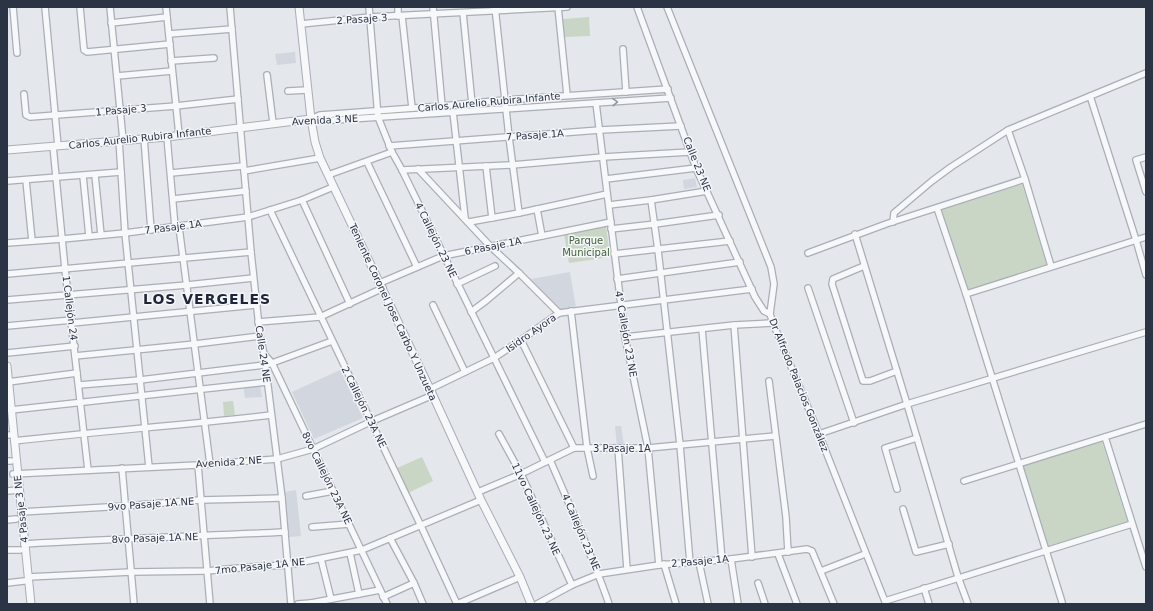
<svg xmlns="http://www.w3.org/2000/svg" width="1153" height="611" font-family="'DejaVu Sans',sans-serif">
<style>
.built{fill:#d2d6de}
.green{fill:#c9d6c5}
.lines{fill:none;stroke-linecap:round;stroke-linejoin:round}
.minor-casing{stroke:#a9aeb7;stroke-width:8}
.tertiary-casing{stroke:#a9aeb7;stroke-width:9}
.minor{stroke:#f7f8fa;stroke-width:5.5}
.tertiary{stroke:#f7f8fa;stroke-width:7}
.oneway{stroke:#9196a0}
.labels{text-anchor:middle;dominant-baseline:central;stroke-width:3;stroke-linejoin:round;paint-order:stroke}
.street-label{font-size:10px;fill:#2b3445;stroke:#f4f6f9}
.park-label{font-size:10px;fill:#3f6138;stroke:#f4f6f9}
.district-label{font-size:14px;font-weight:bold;letter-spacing:1px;fill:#1d2536;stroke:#f4f6f9}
</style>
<rect width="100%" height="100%" fill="#e4e7ec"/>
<g class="built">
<path d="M295,52L296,63L277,65L275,54Z"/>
<path d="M695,178L697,187L684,189L683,180Z"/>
<path d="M570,272L576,308L561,311L531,279Z"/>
<path d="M340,370L363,418L314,439L292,392Z"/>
<path d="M260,384L262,397L245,398L243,385Z"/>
<path d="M615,426H621L624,445L617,446Z"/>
<path d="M296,490L301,536L289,537L285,492Z"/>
</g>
<g class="green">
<path d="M589,17L590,36L564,37L563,19Z"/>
<path d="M1022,184L1047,266L966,291L940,210Z"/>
<path d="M606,226L610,257L569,263L564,234Z"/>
<path d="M233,401L235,415L224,416L223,402Z"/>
<path d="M1102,442L1128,523L1045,547L1021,467Z"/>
<path d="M422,457L433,481L408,493L397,468Z"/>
</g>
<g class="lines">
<g class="minor-casing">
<g id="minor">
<path d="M13,7L17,53"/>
<path d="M45,7L58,146"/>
<path d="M80,7L84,50L87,52L170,44"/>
<path d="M110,7L123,140"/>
<path d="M166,7L179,135"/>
<path d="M230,7L251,252L260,336L264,354L282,498L291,604"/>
<path d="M369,7L378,117L392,152L402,170L545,462"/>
<path d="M398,7V16"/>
<path d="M433,7L442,106"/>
<path d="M495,7L509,137L519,213"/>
<path d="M558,7L567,95"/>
<path d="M637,7L696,168L755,297L764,311L770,314"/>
<path d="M667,7L771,267L774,284L770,314L773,323L819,434L886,604"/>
<path d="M463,13L472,104"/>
<path d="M402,16L412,108"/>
<path d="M111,23L167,17"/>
<path d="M301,24L370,17L567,7"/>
<path d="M169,34L232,29"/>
<path d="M623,49L626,92"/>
<path d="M171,61L214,58"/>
<path d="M267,75L273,123"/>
<path d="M117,76L172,71"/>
<path d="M288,91L308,90"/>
<path d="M24,94L26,115L30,117L176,106L238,99"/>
<path d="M1090,96L1136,240L1146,275"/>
<path d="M596,103L621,305L625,337L648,448L659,565"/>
<path d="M453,112L465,218"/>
<path d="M311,119L320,121L671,98"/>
<path d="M311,119L320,115L442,106L505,100L668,89"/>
<path d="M1008,130L1025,179L1051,266"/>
<path d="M167,137L175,227"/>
<path d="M144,138L151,230"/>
<path d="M119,140L125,233L149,467"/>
<path d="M53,146L65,269L88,470"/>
<path d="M389,146L600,130L681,126"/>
<path d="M1146,157L1136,160L1146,192"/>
<path d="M367,162L417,267"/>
<path d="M486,166L492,218"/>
<path d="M418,169L490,246L519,273L559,313"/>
<path d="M402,170L512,165L603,157L690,152"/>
<path d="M244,171L320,158"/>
<path d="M171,173L243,166"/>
<path d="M95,175L101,235"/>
<path d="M328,175L392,152"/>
<path d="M83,176L89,236"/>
<path d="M606,179L696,168"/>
<path d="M26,180L32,241"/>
<path d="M7,181L121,172"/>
<path d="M173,199L246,191"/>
<path d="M302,200L350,304"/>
<path d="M651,200L658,250L680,445L690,563"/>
<path d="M609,205L651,200L707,191"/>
<path d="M937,208L966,294L1062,602"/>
<path d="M537,209L542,236"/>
<path d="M270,210L421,526L457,604"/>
<path d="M469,222L519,213L607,194"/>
<path d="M893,222L894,213L932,181L951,167L1008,130L1146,73"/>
<path d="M179,227L210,464"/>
<path d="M611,229L655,224L719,215"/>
<path d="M855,234L907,404L958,577L968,604"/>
<path d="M7,243L62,239L125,233L248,217L302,200L333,187"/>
<path d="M808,253L886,224L1025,179"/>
<path d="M614,254L730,241"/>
<path d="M864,266L833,279L832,284L863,381H870L897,371"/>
<path d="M7,274L251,252"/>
<path d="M617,279L740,262"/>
<path d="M380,283L443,256L611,222"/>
<path d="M457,284L495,266"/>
<path d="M808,288L854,423"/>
<path d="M966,294L1146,237"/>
<path d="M7,300L187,285L253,278"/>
<path d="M433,305L465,372"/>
<path d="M571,311L587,448L593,476"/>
<path d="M471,312L487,300L519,273"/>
<path d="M258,322L320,317L383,288"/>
<path d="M72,323L257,305"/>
<path d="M734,325L752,557"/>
<path d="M7,326L72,320"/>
<path d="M702,329L722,560"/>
<path d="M625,337L734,325L773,323"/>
<path d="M521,340L574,448"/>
<path d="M7,353L75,346"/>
<path d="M264,354L272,363L387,604"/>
<path d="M75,356L195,344L260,336"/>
<path d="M769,381L786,517L788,552"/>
<path d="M8,382L77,373"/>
<path d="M79,385L140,380L265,365L272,363L332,341"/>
<path d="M430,389L494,358L521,340L559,313L752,289"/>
<path d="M11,410L267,382"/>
<path d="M499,434L521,474L572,585"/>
<path d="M819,434L907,404L1146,332"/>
<path d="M7,435H9"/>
<path d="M1105,437L1146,567"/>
<path d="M14,441C100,431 186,425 271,415"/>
<path d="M618,448L627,569"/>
<path d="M550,460C571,508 592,555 609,604"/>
<path d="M7,461H11"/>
<path d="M198,465L210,604"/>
<path d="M122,468L134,604"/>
<path d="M13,474L198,465L277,459L313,449L370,422L433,395"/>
<path d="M964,481L1146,424"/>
<path d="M897,489L885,448L917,438"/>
<path d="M7,491L19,490"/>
<path d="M478,492L521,474L574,448H648L775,436"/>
<path d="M306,496L333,491"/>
<path d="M903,509L916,552L949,544"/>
<path d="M21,512L125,506L200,500L282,498"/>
<path d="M7,520L16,519"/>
<path d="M312,527L349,524"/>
<path d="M390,538L414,583L423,604"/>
<path d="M24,544C111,539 198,536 285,532"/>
<path d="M7,550H20"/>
<path d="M350,553L359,594"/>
<path d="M778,554L797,604"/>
<path d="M321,559L331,599"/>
<path d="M731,559L738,604"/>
<path d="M699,562L708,604"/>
<path d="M664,564L676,604"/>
<path d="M821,571L865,554"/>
<path d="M28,577L131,572L206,571L251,567L288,565L362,550L481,500"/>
<path d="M7,583L24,581"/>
<path d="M758,583L765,604"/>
<path d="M924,588L929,604"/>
<path d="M383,597L414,583"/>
<path d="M885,601L1132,524"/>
<path d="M311,603L380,590"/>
<path d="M298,604L311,603L312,604"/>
<path d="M457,604L520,577"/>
<path d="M537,604L572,585L599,574L659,565L731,559L807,549L812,551L834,604"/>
</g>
</g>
<g class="tertiary-casing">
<g id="tertiary">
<path d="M299,7L311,119L315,142L320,158L430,389L481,500L520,577L531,604"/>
<path d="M7,150L167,137L311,119"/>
<path d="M7,366L31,604"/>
</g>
</g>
<use href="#minor" class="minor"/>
<use href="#tertiary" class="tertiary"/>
</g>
<defs><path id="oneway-chevron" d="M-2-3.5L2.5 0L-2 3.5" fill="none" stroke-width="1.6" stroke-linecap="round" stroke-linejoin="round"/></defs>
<use class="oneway" href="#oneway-chevron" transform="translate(615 102) rotate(-4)"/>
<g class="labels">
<g class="street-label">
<text transform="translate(362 19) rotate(-4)">2 Pasaje 3</text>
<text transform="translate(489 102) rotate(-5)">Carlos Aurelio Rubira Infante</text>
<text transform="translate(121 110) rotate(-5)">1 Pasaje 3</text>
<text transform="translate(325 120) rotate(-3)">Avenida 3 NE</text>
<text transform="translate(535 135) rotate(-4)">7 Pasaje 1A</text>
<text transform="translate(140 138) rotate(-6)">Carlos Aurelio Rubira Infante</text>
<text transform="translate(697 164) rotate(68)">Calle 23 NE</text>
<text transform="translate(173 227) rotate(-7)">7 Pasaje 1A</text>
<text transform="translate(436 240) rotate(64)">4 Callejón 23 NE</text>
<text transform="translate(493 246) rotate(-11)">6 Pasaje 1A</text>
<text transform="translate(70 308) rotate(83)">1 Callejón 24</text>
<text transform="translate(393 312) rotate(65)">Teniente Coronel Jose Carbo Y Unzueta</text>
<text transform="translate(531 333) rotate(-35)">Isidro Ayora</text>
<text transform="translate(626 334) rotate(80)">4° Callejón 23 NE</text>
<text transform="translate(263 354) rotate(82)">Calle 24 NE</text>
<text transform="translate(799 385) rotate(68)">Dr Alfredo Palacios González</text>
<text transform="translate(364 407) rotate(64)">2 Callejón 23A NE</text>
<text x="622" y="448">3 Pasaje 1A</text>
<text transform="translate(229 462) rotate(-4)">Avenida 2 NE</text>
<text transform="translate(327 478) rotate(64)">8vo Callejón 23A NE</text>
<text transform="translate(151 504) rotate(-4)">9vo Pasaje 1A NE</text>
<text transform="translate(21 509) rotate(-96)">4 Pasaje 3 NE</text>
<text transform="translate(536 509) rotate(65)">11vo Callejón 23 NE</text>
<text transform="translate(581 532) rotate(67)">4 Callejón 23 NE</text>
<text transform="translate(155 538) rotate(-2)">8vo Pasaje 1A NE</text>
<text transform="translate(700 561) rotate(-5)">2 Pasaje 1A</text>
<text transform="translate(260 566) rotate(-6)">7mo Pasaje 1A NE</text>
</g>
<g class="park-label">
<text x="586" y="240">Parque<tspan x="586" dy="12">Municipal</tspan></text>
</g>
<g class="district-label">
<text x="207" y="299">LOS VERGELES</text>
</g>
</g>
<rect width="1153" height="611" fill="none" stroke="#2b3445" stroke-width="16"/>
</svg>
